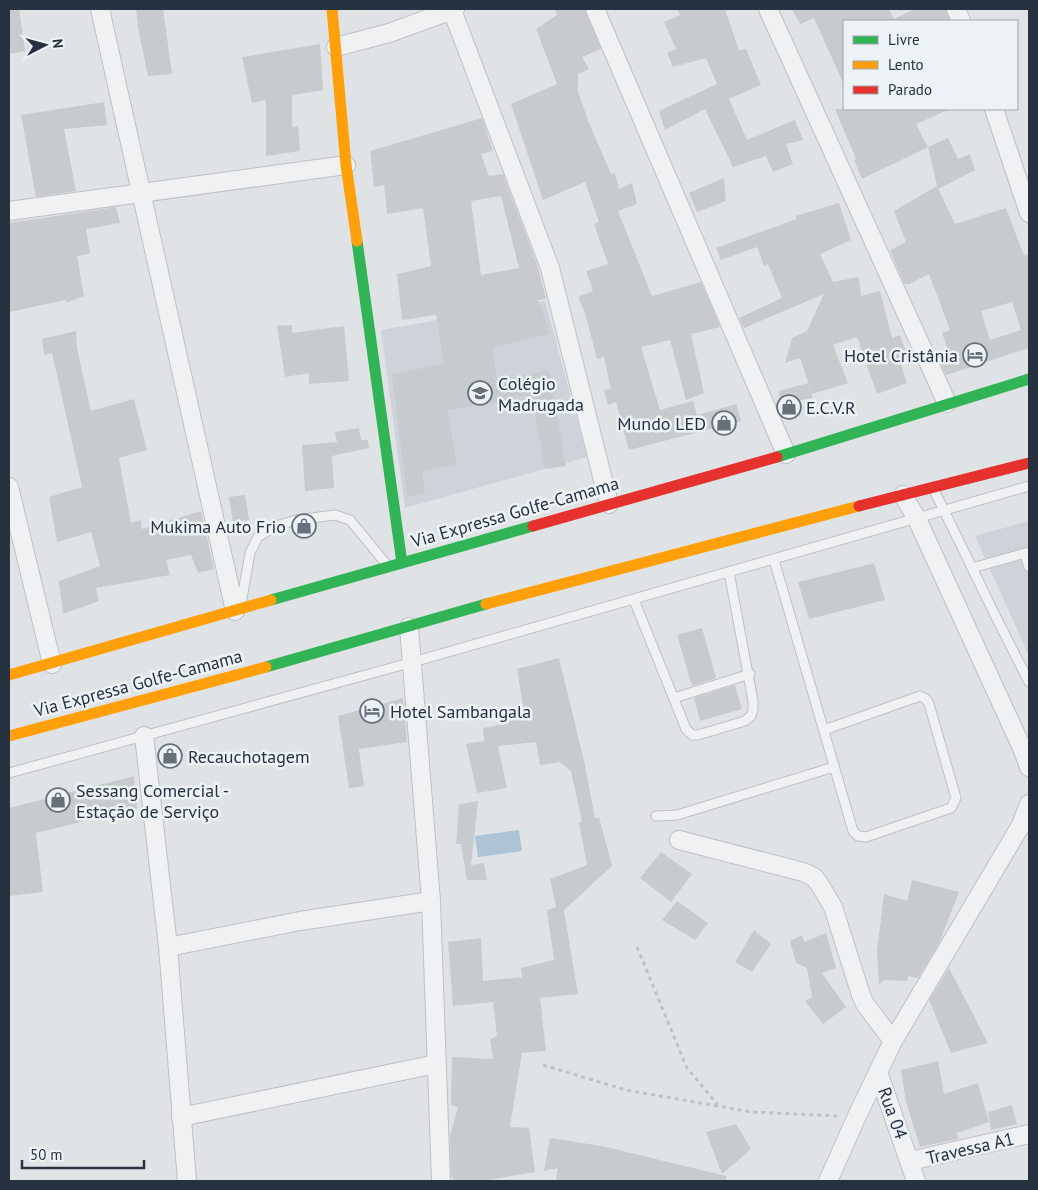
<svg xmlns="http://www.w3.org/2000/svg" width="1038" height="1190" font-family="'PT Sans',sans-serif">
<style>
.built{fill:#cdd3d9}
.water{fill:#acc4d3}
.building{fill:#c8cbcd;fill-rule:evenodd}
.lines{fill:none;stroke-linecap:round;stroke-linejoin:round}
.lane-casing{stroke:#bec1c3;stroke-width:11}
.street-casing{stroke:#bec1c3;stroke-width:20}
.path{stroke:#bfc2c5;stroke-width:3;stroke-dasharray:4 4;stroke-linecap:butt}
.lane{stroke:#eff1f2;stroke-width:9}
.street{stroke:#eff1f2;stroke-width:18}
.fast{stroke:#30b455;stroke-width:11}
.slow{stroke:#ff9f0a;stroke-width:11}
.jam{stroke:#e5322d;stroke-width:11}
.labels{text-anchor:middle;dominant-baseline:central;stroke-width:5;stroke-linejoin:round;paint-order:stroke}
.poi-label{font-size:18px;fill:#263240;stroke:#edf2f6;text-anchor:start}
.street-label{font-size:18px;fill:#263240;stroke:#edf2f6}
</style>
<rect width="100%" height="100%" fill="#e0e3e5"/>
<g class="built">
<path d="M545,301L587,457L405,508L381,330Z"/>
<path d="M1029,521V656L975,536Z"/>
</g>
<path class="water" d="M519,830L522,851L478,857L475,836Z"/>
<g class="building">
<path d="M9,9H19L25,51L9,54Z"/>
<path d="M136,9H163L172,74L148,76L138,28Z"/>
<path d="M555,9H585L601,49L582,57L589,69L578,74V92L589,123L611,174L615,173L619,189L632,183L637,204L618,211L652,296L701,282L720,327L691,334L704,393L686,400L670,340L641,347L660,410L693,401L697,415L736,404L741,421L629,450L616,402L608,405L604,390L611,389L604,357L597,359L585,313L578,297L593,291L586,271L608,264L594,224L599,222L585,182L543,200L511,104L557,84L536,29L557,15Z"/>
<path d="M677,9H725L739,50L746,49L761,85L729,99L747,140L795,120L803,140L786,144L793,164L773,172L766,156L733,167L705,109L665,130L659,111L717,84L706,58L673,67L667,53L676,49L664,22L680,15Z"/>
<path d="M792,9H889L894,19L915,9H946L950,21H844V85L814,18L800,24Z"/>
<path d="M320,44L323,90L292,95V127L298,126L300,151L266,156V100L252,103L242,57Z"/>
<path d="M104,102L107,125L64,129L76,191L36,197L21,115Z"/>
<path d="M835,109H950L916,124L928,147L862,179L854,160L856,159Z"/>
<path d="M482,118L493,151L481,154L489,176L503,174L538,267L546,299L538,300L550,334L493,347L497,380L549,371L566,466L545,469L532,395L447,410L457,465L422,471L425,493L407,497L392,374L444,364L436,315L402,320L397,274L431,266L423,208L387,214L384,185L374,187L370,151ZM501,196L519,268L481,275L471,201Z"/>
<path d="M948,138L958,159L970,154L975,170L938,189L928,147Z"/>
<path d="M724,178L726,201L697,212L689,193Z"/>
<path d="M937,186L955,224L1006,208L1024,256L1029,254V348L946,375L937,356L949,353L942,333L950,330L929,274L909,284H904L890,250L906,242L894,211ZM1012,302L1021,330L990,340L981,311Z"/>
<path d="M839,203L851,240L820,254L833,282L859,277L861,296L880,291L892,338L900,335L907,355L899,358L907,383L877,394L857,337L833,345L848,383L812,394L800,358L785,363L792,338L807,331L824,294L744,328L739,318L782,298L768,264L764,266L757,247L721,260L716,248L797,219L796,216Z"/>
<path d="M116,207L120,223L86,229L90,254L77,256L84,296L66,303V300L9,312V223Z"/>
<path d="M292,325V333L344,326L349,381L309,384V373L285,377L277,326Z"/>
<path d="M76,331L77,348L91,411L134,399L147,450L119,458L131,523L141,520L142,529L201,511L214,569L198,573L191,555L166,560L170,575L96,588L99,601L63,614L59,581L100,566L91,532L57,542L49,497L82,487L52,353L44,355L42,339Z"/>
<path d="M808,383L813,398L780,404L779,391Z"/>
<path d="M359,428L361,440H368L369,448L332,456L334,488L305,491L302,445L337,442L335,432Z"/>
<path d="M245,495L249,520L233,522L229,497Z"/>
<path d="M874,563L885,600L809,619L798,582Z"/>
<path d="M702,628L716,678L692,686L677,635Z"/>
<path d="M559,658L585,765L595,818L599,817L612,866L564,910L578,994L540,998L546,1051L522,1053L510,1127L529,1128L535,1172L482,1181H455L451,1175L450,1135L458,1107L451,1105L452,1057L493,1059L490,1039L497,1036L493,1002L453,1006L448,942L481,938L483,981L522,977L521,968L554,960L547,910L556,907L550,879L587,865L579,823L582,822L571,771L560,762L540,765L536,742L498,746L507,788L477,793L466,744L484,741L483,728L509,723L512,715L524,713L517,669Z"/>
<path d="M735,685L742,709L700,721L694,698Z"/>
<path d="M403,698L407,742L359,749L364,786L349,788L338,716Z"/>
<path d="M134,776L137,808L36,833L43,892L9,896V808Z"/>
<path d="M478,801L471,865L484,863L487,880H467L461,844H456L459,804Z"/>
<path d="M661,852L692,874L671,902L640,878Z"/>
<path d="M912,880L959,892L939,943L918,978L908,976L907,981L884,980L879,984L877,951L884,894L907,901Z"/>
<path d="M677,901L708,923L695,940L662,920Z"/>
<path d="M754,930L771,944L752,972L735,962Z"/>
<path d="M826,933L836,968L822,973L846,1007L823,1024L805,1001L812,997L807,968L796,963L790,941L802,935L804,942Z"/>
<path d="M949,968L988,1043L951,1053L929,1000Z"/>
<path d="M938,1061L944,1094L978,1083L989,1122L957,1133L958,1139L920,1147L906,1102L901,1070Z"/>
<path d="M1012,1105L1017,1124L991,1130L988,1112Z"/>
<path d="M736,1124L751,1149L722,1174L706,1132Z"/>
<path d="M550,1138L602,1146L726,1176V1181H563L556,1179L558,1168L544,1171Z"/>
</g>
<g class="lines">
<g class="lane-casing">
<g id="lane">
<path d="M934,490L996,617L1029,682"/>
<path d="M1025,554L1029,567"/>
<path d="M774,560L853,831L858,836L866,837L951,808L956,798L929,704L926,699L920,696L824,730"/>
<path d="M972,568L1029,552"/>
<path d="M634,600L686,729L692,735H698L745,721L751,716L753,709V701L729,572"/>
<path d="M241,604L250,553L258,537L276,526L296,520L335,515L350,520L387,565"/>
<path d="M674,698L750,674"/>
<path d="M9,773L413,662L1029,486"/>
<path d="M656,816L677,815L834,767"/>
</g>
</g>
<g class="street-casing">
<g id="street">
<path d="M100,9L235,611"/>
<path d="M595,9L786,454"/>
<path d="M768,9L947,403"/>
<path d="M956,9L961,21"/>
<path d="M452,10L550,268L609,504"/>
<path d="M336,47L389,33L455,9"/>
<path d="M994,109L1029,213"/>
<path d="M9,211L346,165"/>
<path d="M9,487L52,664"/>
<path d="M903,495L917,519L1022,748L1029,767"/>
<path d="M409,627L431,901L441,1181"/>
<path d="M144,736L168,947L187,1181"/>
<path d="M679,840L803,872L814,877L820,885L833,907L861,995L865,1004L893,1041"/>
<path d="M168,947L300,921L431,901"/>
<path d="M878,1072L916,1181"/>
<path d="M181,1117L436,1064"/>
<path d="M910,1161L1029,1134"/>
<path d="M828,1181L857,1116L893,1041L1021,825L1029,804"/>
</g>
</g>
<g class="path">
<path d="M637,947L687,1068L718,1105"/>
<path d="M543,1065L626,1090L752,1112L839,1116"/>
</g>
<use href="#lane" class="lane"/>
<use href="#street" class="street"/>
<g class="fast">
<path d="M357,241L402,563"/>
<path d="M777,457L1029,379"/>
<path d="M271,600L533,526"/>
<path d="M266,667L486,604"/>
</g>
<g class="slow">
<path d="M332,9L346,165L357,241"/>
<path d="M486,604L859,506"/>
<path d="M9,675L271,600"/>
<path d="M9,736L266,667"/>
</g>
<g class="jam">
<path d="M859,506L1029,463"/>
<path d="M533,526L777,457"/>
</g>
</g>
<defs>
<g id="hotel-ring" transform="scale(1.25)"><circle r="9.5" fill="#edf2f6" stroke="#67707a" stroke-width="1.5"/><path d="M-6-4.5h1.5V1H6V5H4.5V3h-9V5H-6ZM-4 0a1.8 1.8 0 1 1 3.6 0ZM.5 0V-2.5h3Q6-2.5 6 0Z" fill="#67707a"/></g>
<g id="university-ring" transform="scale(1.25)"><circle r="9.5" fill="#edf2f6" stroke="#67707a" stroke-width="1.5"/><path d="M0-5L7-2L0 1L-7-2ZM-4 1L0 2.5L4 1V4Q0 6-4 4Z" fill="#67707a"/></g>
<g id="shop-ring" transform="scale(1.25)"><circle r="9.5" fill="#edf2f6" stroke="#67707a" stroke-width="1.5"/><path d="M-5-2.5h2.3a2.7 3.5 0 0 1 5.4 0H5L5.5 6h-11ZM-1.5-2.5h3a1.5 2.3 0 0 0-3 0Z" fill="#67707a"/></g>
</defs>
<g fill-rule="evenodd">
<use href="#hotel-ring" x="975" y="355"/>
<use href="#university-ring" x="480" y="393"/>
<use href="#shop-ring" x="789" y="407"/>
<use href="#shop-ring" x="724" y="423"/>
<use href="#shop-ring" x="304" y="526"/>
<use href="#hotel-ring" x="372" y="711"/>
<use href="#shop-ring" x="170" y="756"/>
<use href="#shop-ring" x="58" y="800"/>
</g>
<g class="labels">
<g class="poi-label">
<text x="958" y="355" text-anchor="end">Hotel Cristânia</text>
<text x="498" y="383">Colégio<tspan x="498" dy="21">Madrugada</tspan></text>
<text x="806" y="407">E.C.V.R</text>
<text x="706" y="423" text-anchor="end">Mundo LED</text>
<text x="286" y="526" text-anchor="end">Mukima Auto Frio</text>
<text x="390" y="711">Hotel Sambangala</text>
<text x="188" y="756">Recauchotagem</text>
<text x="76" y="790">Sessang Comercial -<tspan x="76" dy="21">Estação de Serviço</tspan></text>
</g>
<g class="street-label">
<text transform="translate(515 512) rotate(-16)">Via Expressa Golfe-Camama</text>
<text transform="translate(138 683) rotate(-15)">Via Expressa Golfe-Camama</text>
<text transform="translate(893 1113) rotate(70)">Rua 04</text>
<text transform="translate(970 1148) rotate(-13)">Travessa A1</text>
</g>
</g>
<rect width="1038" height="1190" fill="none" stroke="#263240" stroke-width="20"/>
<rect x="843" y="20" width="175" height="90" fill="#edf2f6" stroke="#9da5ad"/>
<rect x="853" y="36" width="25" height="8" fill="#30b455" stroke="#9da5ad"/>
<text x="888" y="45" font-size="15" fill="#263240">Livre</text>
<rect x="853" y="61" width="25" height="8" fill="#ff9f0a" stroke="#9da5ad"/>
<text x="888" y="70" font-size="15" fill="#263240">Lento</text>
<rect x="853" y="86" width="25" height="8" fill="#e5322d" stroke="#9da5ad"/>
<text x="888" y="95" font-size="15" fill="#263240">Parado</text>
<g transform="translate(45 45) rotate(84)" stroke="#edf2f6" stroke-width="4" paint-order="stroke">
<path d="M0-4L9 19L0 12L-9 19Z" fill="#263240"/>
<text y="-8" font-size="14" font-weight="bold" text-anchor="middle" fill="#263240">N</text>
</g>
<path d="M22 1160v8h122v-8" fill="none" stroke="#263240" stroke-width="2.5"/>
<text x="30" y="1160" font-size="15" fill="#263240" stroke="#edf2f6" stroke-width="4" paint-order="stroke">50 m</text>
</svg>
